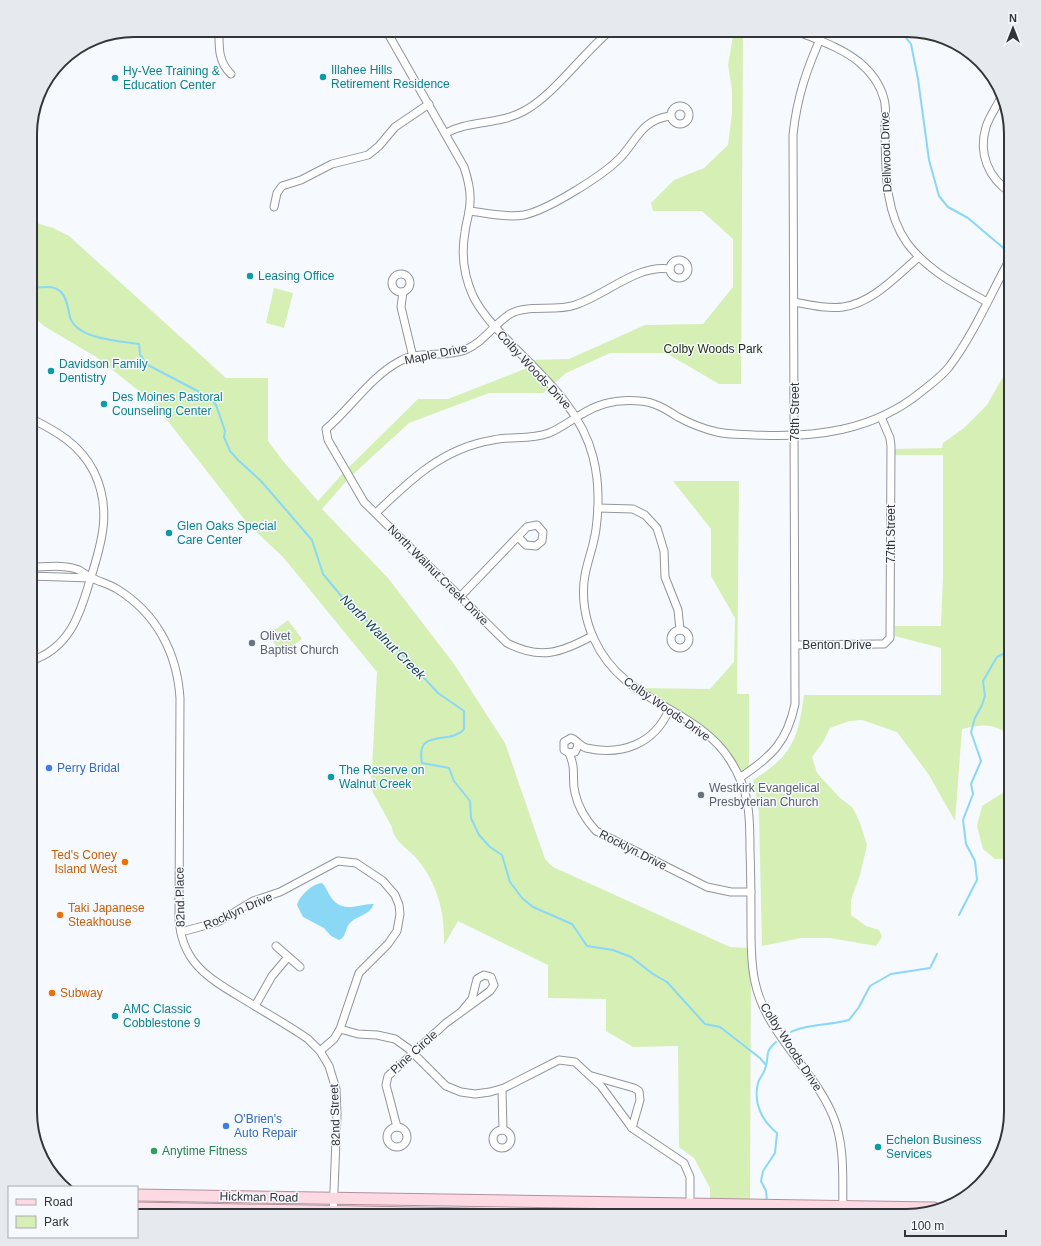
<svg xmlns="http://www.w3.org/2000/svg" width="1041" height="1246" font-family="Helvetica,sans-serif">
<style>
.green{fill:#d5efb5}
.water{fill:#8ad8f6}
.lines{fill:none;stroke-linecap:round;stroke-linejoin:round}
.stream{stroke:#8ad8f6;stroke-width:2}
.street-casing{stroke:#92959d;stroke-width:9}
.primary-casing{stroke:#b5919b;stroke-width:13}
.street{stroke:#fff;stroke-width:7}
.primary{stroke:#fddae3;stroke-width:11}
.culture-dot{fill:#0f9aa8;stroke:#f6f9fe;stroke-width:1.5}
.worship-dot{fill:#6b7280;stroke:#f6f9fe;stroke-width:1.5}
.shop-dot{fill:#3f7fe0;stroke:#f6f9fe;stroke-width:1.5}
.food-dot{fill:#e8710a;stroke:#f6f9fe;stroke-width:1.5}
.leisure-dot{fill:#2e9e5b;stroke:#f6f9fe;stroke-width:1.5}
.labels{text-anchor:middle;dominant-baseline:central;stroke-width:3;stroke-linejoin:round;paint-order:stroke}
.culture-label{font-size:12px;fill:#0d838f;stroke:#f6f9fe;text-anchor:start}
.street-label{font-size:12px;fill:#333538;stroke:#f6f9fe}
.park-label{font-size:12px;fill:#263312;stroke:#f6f9fe}
.worship-label{font-size:12px;fill:#5b616d;stroke:#f6f9fe;text-anchor:start}
.shop-label{font-size:12px;fill:#366cbe;stroke:#f6f9fe;text-anchor:start}
.food-label{font-size:12px;fill:#c56008;stroke:#f6f9fe;text-anchor:start}
.leisure-label{font-size:12px;fill:#27864d;stroke:#f6f9fe;text-anchor:start}
.water-label{font-size:13px;font-style:italic;fill:#134151;stroke:#f6f9fe}
.rim{fill:none;stroke:#333538;stroke-width:2}
</style>
<rect width="100%" height="100%" fill="#f6f9fe"/>
<g class="green">
<path d="M734,30H743L741,384H719L666,353H610L566,373L543,393H489L409,423L349,478L322,509L388,578L454,664L505,743L545,859L553,867L730,947L751,948L750,1205L710,1204V1188L694,1158L679,1147L678,1046L633,1047L606,1031V999L548,998V965L458,921L444,945C445,913 438,885 418,860C410,850 393,841 392,827L371,789L377,672L283,557L248,524L153,402L96,357L44,326L30,314V221L53,228L69,236L226,378H268V441L283,461L318,501L345,471L418,399H448L532,366L527,360L569,359L645,325L703,324L733,287V239L702,211H653L651,203L674,180L704,168L728,145L732,114V90L728,65Z"/>
<path d="M274,288L293,293L284,328L266,323Z"/>
<path d="M1011,363V736C992,723 984,724 962,729L955,821L929,775L897,732L862,720L849,721L830,728L823,742L812,757L817,773L840,798L853,808L860,823L867,845L860,875L851,900V915L866,926L879,930L882,937L876,946L830,938H801L762,946L759,813L753,780C792,756 798,739 804,695H941V648L895,636V626H941L943,577V455H895V449L942,448L943,443L964,428L987,405Z"/>
<path d="M673,481H739L737,694H749V771L741,777L704,733L634,688L710,689L734,662L735,618L711,576V529Z"/>
<path d="M288,620L302,639L282,654L268,635Z"/>
<path d="M1011,786V859H995L983,849L977,826L982,806L1006,791Z"/>
</g>
<path class="water" d="M322,883C327,888 329,896 334,901C346,913 362,903 374,904C369,916 357,915 349,924C345,930 346,937 339,940L331,936L324,928L303,917L297,905C300,895 312,884 322,883Z"/>
<g class="lines">
<g class="stream">
<path d="M900,30L911,44L918,79L929,160L939,196L948,207L968,218L1007,251"/>
<path d="M30,286C40,290 51,283 60,291C67,297 68,309 70,317C76,339 119,341 139,344L140,354L146,364L209,397L216,405L225,431L224,437L230,451L238,460L261,481L312,540L323,574L358,616L367,621L384,639L393,644L438,693L464,711V729C450,746 415,727 422,763L449,768L454,781L470,801L471,818L479,835L490,847L502,855L510,882L522,898L533,907L572,924L587,946L613,950L631,957L653,974L667,982L705,1024L720,1027L760,1058L766,1065"/>
<path d="M1011,294L1006,311L1011,354"/>
<path d="M959,915L977,880L975,861L966,844L963,820L973,794L971,784L981,761L971,732L975,718L982,705L985,696L983,681L997,657L1011,650"/>
<path d="M791,1032C804,1024 833,1025 849,1020L859,1007L870,986L891,974L930,968L937,954"/>
<path d="M767,1201L766,1191L761,1181L763,1171L775,1153L777,1133C762,1121 753,1103 758,1083C759,1078 764,1074 765,1069C770,1057 763,1053 776,1042"/>
<path d="M768,1209L769,1216"/>
</g>
<g class="street-casing">
<g id="street">
<path d="M219,30C219,47 218,62 231,74"/>
<path d="M386,30L464,167C468,179 471,190 470,202C470,213 466,222 465,232C461,254 464,276 473,296C483,316 499,331 514,347C546,379 582,412 593,457C599,480 599,506 596,529C594,545 588,559 585,575C581,596 585,620 594,639C623,704 697,707 730,760C750,791 750,816 750,851C751,877 751,903 751,929C751,947 751,965 755,982C766,1034 813,1068 833,1116C846,1147 842,1183 843,1216"/>
<path d="M794,30C815,39 841,47 859,62C870,71 880,84 884,99C887,109 885,122 885,132C886,170 884,210 907,243C928,271 957,285 987,302"/>
<path d="M1000,99C996,108 989,117 986,127C978,153 988,178 1011,193"/>
<circle cx="680" cy="115" r="9"/>
<path d="M446,133C470,120 499,125 524,111C554,95 583,53 611,30"/>
<path d="M274,207L277,193L282,186L301,180L332,164L368,155L379,146L395,127L429,104"/>
<path d="M469,211C487,213 506,218 524,215C548,210 604,175 621,157C638,138 642,120 670,116"/>
<circle cx="679" cy="269" r="9"/>
<circle cx="401" cy="283" r="9"/>
<path d="M403,292L401,307L413,357"/>
<path d="M794,302C810,305 827,309 843,307C873,303 897,275 919,257"/>
<path d="M598,508L633,509L645,515L657,528L664,551L665,577L678,610L680,630"/>
<path d="M376,513C410,480 443,448 493,440C512,436 530,440 549,433C561,428 571,420 582,414C599,403 620,399 640,401C655,402 667,410 678,417C691,424 704,429 717,432C730,435 743,434 755,435C815,438 873,431 921,392C931,384 941,377 949,367C974,334 991,293 1011,257"/>
<path d="M30,567C45,567 65,564 79,570C83,572 87,576 92,578C100,582 109,584 117,589C156,613 177,652 180,698L179,916C180,963 210,979 245,1000C266,1013 288,1025 308,1039L320,1051L329,1066L336,1089L337,1114L333,1216"/>
<path d="M30,576L91,578"/>
<path d="M460,597L527,527L537,525L543,532L542,541L536,546L526,545L518,537"/>
<circle cx="680" cy="639" r="9"/>
<path d="M592,636C561,653 540,660 507,643L364,502L328,440L326,429C351,408 370,377 400,361C420,350 444,358 465,350C484,342 493,325 510,314C526,304 556,312 575,305C606,295 637,264 670,269"/>
<path d="M796,645L879,644H884L890,638L891,446L890,438L881,417"/>
<path d="M30,661C69,649 80,615 90,580C102,543 112,509 94,472C80,444 56,431 30,418"/>
<path d="M577,742L578,746L575,752L569,753L564,750V742L571,738C577,740 580,746 586,748C622,756 654,744 669,710"/>
<path d="M569,753C577,771 571,777 575,793C578,807 586,820 596,831L707,887L731,892H751"/>
<path d="M741,777C772,756 787,742 795,704L793,135C797,95 808,66 824,30"/>
<path d="M181,932L218,922L253,901L280,892L338,861L356,863L383,881L395,895L399,905L400,914L397,931L388,944L359,973L340,1029L334,1039L320,1051"/>
<path d="M276,946L300,967"/>
<path d="M255,1006L272,976L288,957"/>
<path d="M340,1029L358,1034L377,1035L395,1039L409,1049L446,1086L461,1092L475,1094L490,1092L504,1088L559,1060L575,1062L601,1086L632,1128L684,1163L690,1177V1216"/>
<path d="M592,1076L634,1088L639,1091L640,1100L632,1128"/>
<path d="M502,1089L503,1130"/>
<path d="M397,1127L386,1085L388,1076L446,1023L490,991L494,985L491,977L484,975L477,979L472,999L462,1011"/>
<circle cx="397" cy="1137" r="10"/>
<circle cx="502" cy="1139" r="9"/>
</g>
</g>
<g class="primary-casing">
<g id="primary">
<path d="M137,1195L934,1208"/>
<path d="M137,1208L584,1216"/>
</g>
</g>
<use href="#street" class="street"/>
<use href="#primary" class="primary"/>
</g>
<g class="culture-dot">
<circle cx="323" cy="77" r="4"/>
<circle cx="115" cy="78" r="4"/>
<circle cx="250" cy="276" r="4"/>
<circle cx="51" cy="371" r="4"/>
<circle cx="104" cy="404" r="4"/>
<circle cx="169" cy="533" r="4"/>
<circle cx="331" cy="777" r="4"/>
<circle cx="115" cy="1016" r="4"/>
<circle cx="878" cy="1147" r="4"/>
</g>
<g class="worship-dot">
<circle cx="252" cy="643" r="4"/>
<circle cx="701" cy="795" r="4"/>
</g>
<g class="shop-dot">
<circle cx="49" cy="768" r="4"/>
<circle cx="226" cy="1126" r="4"/>
</g>
<g class="food-dot">
<circle cx="125" cy="862" r="4"/>
<circle cx="60" cy="915" r="4"/>
<circle cx="52" cy="993" r="4"/>
</g>
<circle class="leisure-dot" cx="154" cy="1151" r="4"/>
<g class="labels">
<g class="culture-label">
<text x="331" y="70">Illahee Hills<tspan x="331" dy="14">Retirement Residence</tspan></text>
<text x="123" y="71">Hy-Vee Training &amp;<tspan x="123" dy="14">Education Center</tspan></text>
<text x="258" y="276">Leasing Office</text>
<text x="59" y="364">Davidson Family<tspan x="59" dy="14">Dentistry</tspan></text>
<text x="112" y="397">Des Moines Pastoral<tspan x="112" dy="14">Counseling Center</tspan></text>
<text x="177" y="526">Glen Oaks Special<tspan x="177" dy="14">Care Center</tspan></text>
<text x="339" y="770">The Reserve on<tspan x="339" dy="14">Walnut Creek</tspan></text>
<text x="123" y="1009">AMC Classic<tspan x="123" dy="14">Cobblestone 9</tspan></text>
<text x="886" y="1140">Echelon Business<tspan x="886" dy="14">Services</tspan></text>
</g>
<g class="street-label">
<text transform="translate(886 152) rotate(-92)">Dellwood Drive</text>
<text transform="translate(436 354) rotate(-12)">Maple Drive</text>
<text transform="translate(534 370) rotate(47)">Colby Woods Drive</text>
<text transform="translate(795 412) rotate(-90)">78th Street</text>
<text transform="translate(891 534) rotate(-90)">77th Street</text>
<text transform="translate(438 575) rotate(45)">North Walnut Creek Drive</text>
<text x="837" y="645">Benton Drive</text>
<text transform="translate(667 709) rotate(35)">Colby Woods Drive</text>
<text transform="translate(633 850) rotate(27)">Rocklyn Drive</text>
<text transform="translate(180 897) rotate(-91)">82nd Place</text>
<text transform="translate(238 911) rotate(-24)">Rocklyn Drive</text>
<text transform="translate(791 1047) rotate(57)">Colby Woods Drive</text>
<text transform="translate(414 1052) rotate(-42)">Pine Circle</text>
<text transform="translate(335 1115) rotate(-92)">82nd Street</text>
<text transform="translate(259 1197) rotate(1)">Hickman Road</text>
</g>
<g class="park-label">
<text x="713" y="349">Colby Woods Park</text>
</g>
<g class="worship-label">
<text x="260" y="636">Olivet<tspan x="260" dy="14">Baptist Church</tspan></text>
<text x="709" y="788">Westkirk Evangelical<tspan x="709" dy="14">Presbyterian Church</tspan></text>
</g>
<g class="shop-label">
<text x="57" y="768">Perry Bridal</text>
<text x="234" y="1119">O'Brien's<tspan x="234" dy="14">Auto Repair</tspan></text>
</g>
<g class="food-label">
<text x="117" y="855" text-anchor="end">Ted's Coney<tspan x="117" dy="14">Island West</tspan></text>
<text x="68" y="908">Taki Japanese<tspan x="68" dy="14">Steakhouse</tspan></text>
<text x="60" y="993">Subway</text>
</g>
<g class="leisure-label">
<text x="162" y="1151">Anytime Fitness</text>
</g>
<g class="water-label">
<text transform="translate(383 637) rotate(45)">North Walnut Creek</text>
</g>
</g>
<path d="M0 0H1041V1246H0ZM134 37H907A97 97 0 0 1 1004 134V1112A97 97 0 0 1 907 1209H134A97 97 0 0 1 37 1112V134A97 97 0 0 1 134 37Z" fill="#e6e9ee" fill-rule="evenodd"/>
<path class="rim" d="M134 37H907A97 97 0 0 1 1004 134V1112A97 97 0 0 1 907 1209H134A97 97 0 0 1 37 1112V134A97 97 0 0 1 134 37Z"/>
<rect x="8" y="1186" width="130" height="52" fill="#f6f9fe" stroke="#a8abaf"/>
<rect x="16" y="1199" width="20" height="6" fill="#fddae3" stroke="#a8abaf"/>
<text x="44" y="1206" font-size="12" fill="#333538">Road</text>
<rect x="16" y="1216" width="20" height="12" fill="#d5efb5" stroke="#a8abaf"/>
<text x="44" y="1226" font-size="12" fill="#333538">Park</text>
<g transform="translate(1013 28)" stroke="#f6f9fe" stroke-width="3" paint-order="stroke">
<path d="M0-3L7 15L0 10L-7 15Z" fill="#333538"/>
<text y="-6" font-size="11" font-weight="bold" text-anchor="middle" fill="#333538">N</text>
</g>
<path d="M905 1230v6h101v-6" fill="none" stroke="#333538" stroke-width="2"/>
<text x="911" y="1230" font-size="12" fill="#333538" stroke="#f6f9fe" stroke-width="3" paint-order="stroke">100 m</text>
</svg>
